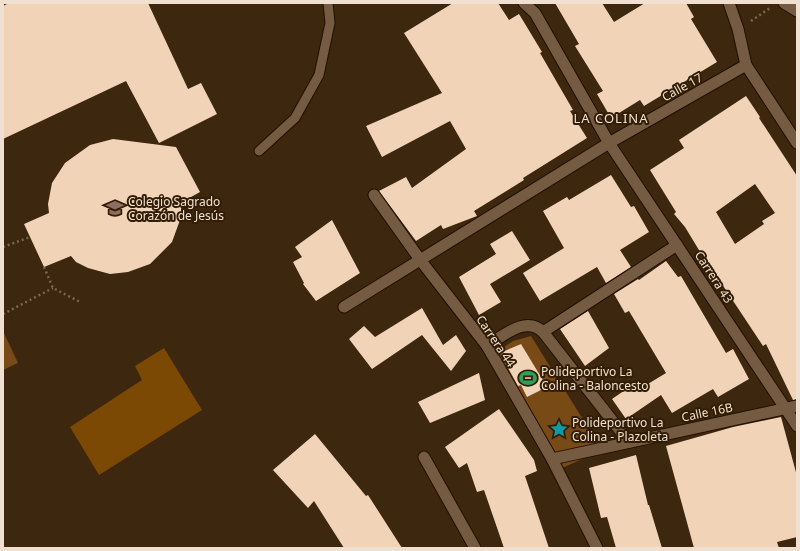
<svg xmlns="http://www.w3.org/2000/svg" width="800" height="551" font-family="'Noto Sans',sans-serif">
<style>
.green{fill:#774a16}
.forest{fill:#7b4903}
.building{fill:#f1d4b8;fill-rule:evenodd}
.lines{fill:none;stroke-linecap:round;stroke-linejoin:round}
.service-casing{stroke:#230f00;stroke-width:11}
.minor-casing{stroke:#230f00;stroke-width:13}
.path{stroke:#796651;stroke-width:2.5;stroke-dasharray:2 3;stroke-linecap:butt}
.service{stroke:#745b42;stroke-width:9}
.minor{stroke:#745b42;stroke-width:11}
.labels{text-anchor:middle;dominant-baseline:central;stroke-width:4;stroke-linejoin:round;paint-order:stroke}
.street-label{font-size:12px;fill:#efe0d2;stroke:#331d05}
.poi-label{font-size:12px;fill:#efe0d2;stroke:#331d05;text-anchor:start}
.neighbourhood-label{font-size:13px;letter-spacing:1px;fill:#efe0d2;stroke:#331d05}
</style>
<rect width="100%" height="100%" fill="#3d270f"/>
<g class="green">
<path d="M3,331L18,363L3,370Z"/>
<path d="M531,336L602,450L560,469L496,353L513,341Z"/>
</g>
<path class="forest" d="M164,348L202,410L99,475L70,427L142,380L135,366Z"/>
<g class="building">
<path d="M9,3H148L188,89L201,83L217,114L159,143L126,81L3,139V6Z"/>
<path d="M453,3H498L509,20L519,14L542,52L540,53L573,110L570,111L587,138L523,178L524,180L474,211L477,216L443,229L441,225L416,241L379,191L406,177L412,188L466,149L450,121L382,157L366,126L442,93L404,33Z"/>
<path d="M555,3H602L614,22L645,3H686L694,17L691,19L717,62L644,106L640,100L611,118L597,94L603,91L575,46L579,44Z"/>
<path d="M746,96L760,117L759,118L797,176V399L793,400L766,344L763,346L706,260H705L685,227L674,214L676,212L650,170L684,148L679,140ZM755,184L775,213L762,221L764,224L735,244L716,212Z"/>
<path d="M113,139L176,147L200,192L182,202L180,220L172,242L150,264L128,272L110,274L88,268L76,262L71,256L44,267L24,224L49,213L48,204L52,183L65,163L90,145Z"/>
<path d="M611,175L631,207L634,206L649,232L620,250L631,267L606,283L597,267L540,301L523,273L564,248L543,211L567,197L569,200Z"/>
<path d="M332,220L360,273L316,301L303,284L304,283L293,262L302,257L295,247Z"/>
<path d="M512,231L530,260L490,284L501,302L479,315L459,277L496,254L490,244Z"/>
<path d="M666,261L678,277L681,276L726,353L733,349L749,379L718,397L713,389L672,413L661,395L626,419L612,399L634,384L638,390L666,373L629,311L625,313L614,294L638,279L639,280Z"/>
<path d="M422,308L443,345L456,335L466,351L451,371L422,335L372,369L349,339L364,326L375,337Z"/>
<path d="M588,311L609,348L585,366L560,329Z"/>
<path d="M521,344L547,387L527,397L521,385L518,386L500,353Z"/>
<path d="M479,373L485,400L430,423L418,402Z"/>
<path d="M499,409L534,460L537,471L525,476L549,548H504L484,490L477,492L467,463L459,468L445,447Z"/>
<path d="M781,417L797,476V537L777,542L779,548H694L666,446L733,427Z"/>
<path d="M315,434L366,496L368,495L402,548H344L314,501L308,508L273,470Z"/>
<path d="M636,455L648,505H649L662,548H616L607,517L601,518L589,468Z"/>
</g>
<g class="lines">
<g class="service-casing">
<path id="service" d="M259,151L295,118L319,75L330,23L328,3"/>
</g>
<g class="minor-casing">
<g id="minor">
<path d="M524,3L535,13L609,143L797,426"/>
<path d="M729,3L738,29L746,65L797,143"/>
<path d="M784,3L797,11"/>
<path d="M374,195L421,261L487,346L552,459L597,548"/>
<path d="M344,307L609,143L746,65"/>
<path d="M543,332L677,245"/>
<path d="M487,346C503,336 526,315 543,332L629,442"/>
<path d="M424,457L475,548"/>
<path d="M552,459L797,406"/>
</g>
</g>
<g class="path">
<path d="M751,21L770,8"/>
<path d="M3,247L30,237"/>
<path d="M44,267L53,288L80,302"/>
<path d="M3,314L53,288"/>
</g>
<use href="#service" class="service"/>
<use href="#minor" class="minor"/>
</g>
<defs>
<g id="school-bare" transform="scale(1.38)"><path d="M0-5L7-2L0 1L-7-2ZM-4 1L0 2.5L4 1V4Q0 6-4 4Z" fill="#8d6e63" stroke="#331d05" stroke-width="2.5" paint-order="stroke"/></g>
<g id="stadium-bare" transform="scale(1.38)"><path d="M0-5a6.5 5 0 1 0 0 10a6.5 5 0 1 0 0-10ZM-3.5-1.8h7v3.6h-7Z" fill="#2e9e5b" stroke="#331d05" stroke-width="2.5" paint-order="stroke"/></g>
<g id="sight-bare" transform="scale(1.38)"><path d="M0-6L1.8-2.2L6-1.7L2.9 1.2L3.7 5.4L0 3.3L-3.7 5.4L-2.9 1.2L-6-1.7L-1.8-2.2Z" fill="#0f9aa8" stroke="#331d05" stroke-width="2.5" paint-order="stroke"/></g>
</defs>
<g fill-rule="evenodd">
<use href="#school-bare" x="115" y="208"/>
<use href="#stadium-bare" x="528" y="378"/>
<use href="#sight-bare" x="559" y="429"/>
</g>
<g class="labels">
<g class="street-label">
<text transform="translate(682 87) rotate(-29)">Calle 17</text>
<text transform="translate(714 277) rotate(57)">Carrera 43</text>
<text transform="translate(496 341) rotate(56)">Carrera 44</text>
<text transform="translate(707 412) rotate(-12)">Calle 16B</text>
</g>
<g class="poi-label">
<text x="128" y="201">Colegio Sagrado<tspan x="128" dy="14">Corazón de Jesús</tspan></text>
<text x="541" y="371">Polideportivo La<tspan x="541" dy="14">Colina - Baloncesto</tspan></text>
<text x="572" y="422">Polideportivo La<tspan x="572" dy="14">Colina - Plazoleta</tspan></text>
</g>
<g class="neighbourhood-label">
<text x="611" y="118">LA COLINA</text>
</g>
</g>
<rect width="800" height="551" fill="none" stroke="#efe0d2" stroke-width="8"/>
</svg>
